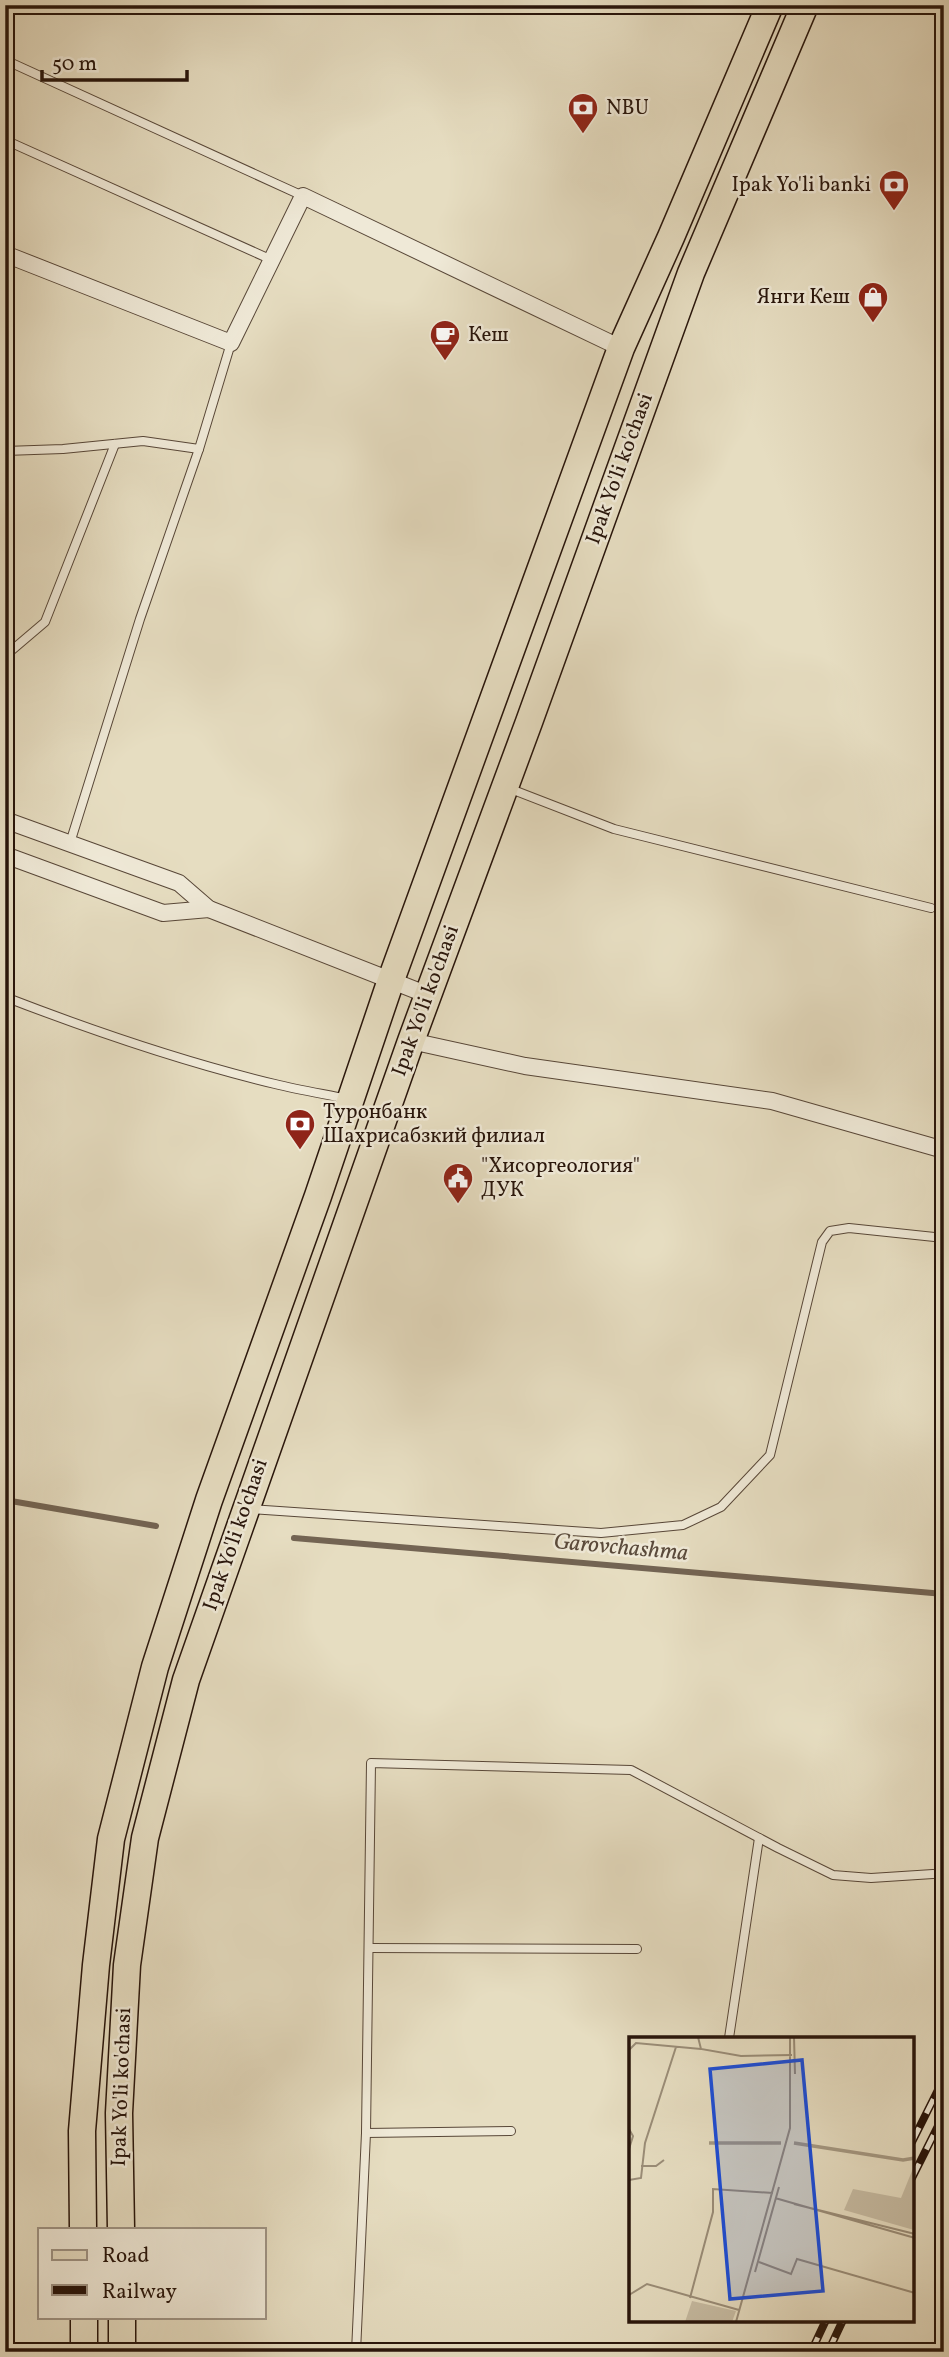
<svg xmlns="http://www.w3.org/2000/svg" width="949" height="2357" font-family="Vollkorn,serif">
<style>
.lines{fill:none;stroke-linecap:round;stroke-linejoin:round}
.stream{stroke:#736453;stroke-width:6}
.lane-casing{stroke:#584738;stroke-width:10}
.street-casing{stroke:#584738;stroke-width:18}
.primary-casing{stroke:#28150b;stroke-width:29}
.lane{stroke:#efe9d7;stroke-width:8}
.street{stroke:#efe9d7;stroke-width:16}
.primary{stroke:#e6ddc1;stroke-width:26}
.rail-casing{stroke:#28150b;stroke-width:8}
.rail{stroke:#efe9d7;stroke-width:5;stroke-dasharray:16;stroke-linecap:butt}
.labels{text-anchor:middle;dominant-baseline:central;stroke-width:5;stroke-linejoin:round;paint-order:stroke}
.poi-label{font-size:21px;fill:#28150b;stroke:#efe9d7;text-anchor:start}
.street-label{font-size:21px;fill:#28150b;stroke:#efe9d7}
.water-label{font-size:23px;font-style:italic;fill:#5a4a3b;stroke:#efe9d7}
.inset-river{fill:none;stroke:#a59983;stroke-width:3.5}
.inset-road{fill:none;stroke:#9a8d78;stroke-width:2}
.view{fill:#1d4ed8;fill-opacity:0.15;stroke:#1d4ed8;stroke-width:3.5}
.inset-edge{fill:none;stroke:#28150b;stroke-width:3.5}
</style>
<rect width="100%" height="100%" fill="#e6ddc1"/>
<filter id="stains"><feTurbulence type="fractalNoise" baseFrequency=".00286" numOctaves="4"/><feColorMatrix values="0 0 0 0 .2 0 0 0 0 .09 0 0 0 0 .02 0 0 0 .5 -.17"/></filter>
<radialGradient id="worn" r=".72"><stop offset=".6" stop-color="#630" stop-opacity="0"/><stop offset="1" stop-color="#630" stop-opacity=".3"/></radialGradient>
<g class="lines">
<g class="stream">
<path d="M5,1500L156,1526"/>
<path d="M294,1538L944,1594"/>
</g>
<g class="lane-casing">
<g id="lane">
<path d="M5,60L303,196"/>
<path d="M5,140L272,260"/>
<path d="M5,451L63,449L143,441L199,449"/>
<path d="M5,656L45,622L115,444"/>
<path d="M508,788L614,829L931,908"/>
<path d="M70,843L140,619L199,449L231,343"/>
<path d="M5,997C93,1031 183,1062 275,1084C299,1090 324,1094 348,1099"/>
<path d="M251,1509L601,1533L683,1525L721,1507L770,1455L822,1242L830,1231L849,1228L944,1238"/>
<path d="M369,1948L637,1949"/>
<path d="M729,2038L759,1838"/>
<path d="M366,2133L511,2131"/>
<path d="M356,2352L366,2133L371,1763L631,1770L778,1848L833,1875L871,1878L933,1874"/>
</g>
</g>
<g class="street-casing">
<g id="street">
<path d="M5,254L231,343L303,196L621,348"/>
<path d="M5,820L179,883L209,909L428,995"/>
<path d="M5,855L163,913L209,909"/>
<path d="M411,1041L525,1066L772,1101L944,1150"/>
</g>
</g>
<g class="primary-casing">
<g id="primary">
<path d="M83,2229L82,2131L96,1965L111,1839L155,1667L209,1500L318,1196L391,980L621,348L671,237L770,5"/>
<path d="M121,2229L119,2113L127,1965L145,1838L186,1680L411,1041L529,722L691,273L805,5"/>
<path d="M84,2317V2352"/>
<path d="M122,2317V2352"/>
</g>
</g>
<use href="#lane" class="lane"/>
<use href="#street" class="street"/>
<use href="#primary" class="primary"/>
<g class="rail-casing">
<g id="rail">
<path d="M912,2142L944,2078"/>
<path d="M912,2178L944,2114"/>
<path d="M811,2352L826,2320"/>
<path d="M828,2352L843,2320"/>
</g>
</g>
<use href="#rail" class="rail"/>
</g>
<defs>
<g id="bank-pin" transform="scale(1.575)"><path d="M0 17L-7.5 6A9.5 9.5 0 1 1 7.5 6Z" fill="#8f2418" stroke="#efe9d7"/><path d="M-6-4H6V4H-6ZM0-2.3a2.3 2.3 0 1 0 0 4.6a2.3 2.3 0 1 0 0-4.6Z" fill="#fff"/></g>
<g id="shop-pin" transform="scale(1.575)"><path d="M0 17L-7.5 6A9.5 9.5 0 1 1 7.5 6Z" fill="#8f2418" stroke="#efe9d7"/><path d="M-5-2.5h2.3a2.7 3.5 0 0 1 5.4 0H5L5.5 6h-11ZM-1.5-2.5h3a1.5 2.3 0 0 0-3 0Z" fill="#fff"/></g>
<g id="cafe-pin" transform="scale(1.575)"><path d="M0 17L-7.5 6A9.5 9.5 0 1 1 7.5 6Z" fill="#8f2418" stroke="#efe9d7"/><path d="M-5.5-4.5H6V0H3Q3 3.5 0 3.5H-2.5Q-5.5 3.5-5.5 0ZM3-3.2v2h1.7v-2ZM-6 4.5H4V6H-6Z" fill="#fff"/></g>
<g id="civic-pin" transform="scale(1.575)"><path d="M0 17L-7.5 6A9.5 9.5 0 1 1 7.5 6Z" fill="#8f2418" stroke="#efe9d7"/><path d="M-.6-6.5H3V-4.5H.6V-3L4-1V1h2V6H-6V1h2V-1L-.6-3ZM-1.2 2.5V6h2.4V2.5Z" fill="#fff"/></g>
</defs>
<g fill-rule="evenodd">
<use href="#bank-pin" x="583" y="108"/>
<use href="#bank-pin" x="894" y="185"/>
<use href="#shop-pin" x="873" y="297"/>
<use href="#cafe-pin" x="445" y="335"/>
<use href="#bank-pin" x="300" y="1124"/>
<use href="#civic-pin" x="458" y="1178"/>
</g>
<g class="labels">
<g class="poi-label">
<text x="606" y="108">NBU</text>
<text x="871" y="185" text-anchor="end">Ipak Yo'li banki</text>
<text x="850" y="297" text-anchor="end">Янги Кеш</text>
<text x="468" y="335">Кеш</text>
<text x="323" y="1112">Туронбанк<tspan x="323" dy="24">Шахрисабзкий филиал</tspan></text>
<text x="481" y="1166">"Хисоргеология"<tspan x="481" dy="24">ДУК</tspan></text>
</g>
<g class="street-label">
<text transform="translate(620 469) rotate(-70)">Ipak Yo'li ko'chasi</text>
<text transform="translate(426 1001) rotate(-70)">Ipak Yo'li ko'chasi</text>
<text transform="translate(236 1535) rotate(-71)">Ipak Yo'li ko'chasi</text>
<text transform="translate(122 2087) rotate(-88)">Ipak Yo'li ko'chasi</text>
</g>
<g class="water-label">
<text transform="translate(621 1548) rotate(5)">Garovchashma</text>
</g>
</g>
<g transform="translate(629 2037)">
<rect width="285" height="285" fill="#e6ddc1"/>
<path d="M285,129V193L215,173L224,152L272,161ZM63,264L107,274L103,285H56Z" fill="#c6bba2"/>
<path class="inset-river" d="M80,106H152M165,106L274,123L286,121"/>
<path class="inset-road" d="M69,0L72,12L112,19L163,18M165,0L166,37M0,13L7,6L72,12M0,92L4,99L0,112M12,129H27L35,123M0,143L12,141L16,106L47,10M146,161L286,201M165,167L286,197M130,225L162,237L168,222L286,256M126,235L150,150M0,258L18,247L110,273M61,261L84,175V152L144,156M107,285L161,91V0"/>
<path class="view" d="M173,23L194,254L101,262L81,32Z"/>
<rect width="285" height="285" class="inset-edge"/>
</g>
<rect width="949" height="2357" fill="none" stroke="#e6ddc1" stroke-width="28"/>
<rect x="7" y="7" width="935" height="2343" fill="none" stroke="#28150b" stroke-width="3.5"/>
<rect x="14" y="14" width="921" height="2329" fill="none" stroke="#28150b" stroke-width="2"/>
<rect x="38" y="2228" width="228" height="91" fill="#efe9d7" stroke="#9f9485" stroke-width="2"/>
<rect x="52" y="2250" width="35" height="10" fill="#e6ddc1" stroke="#9f9485" stroke-width="2"/>
<text x="102" y="2262" font-size="21" fill="#28150b">Road</text>
<rect x="52" y="2285" width="35" height="10" fill="#28150b" stroke="#9f9485" stroke-width="2"/>
<text x="102" y="2298" font-size="21" fill="#28150b">Railway</text>
<path d="M42 70v10h145v-10" fill="none" stroke="#28150b" stroke-width="3.5"/>
<text x="52" y="70" font-size="21" fill="#28150b" stroke="#efe9d7" stroke-width="5" paint-order="stroke">50 m</text>
<rect width="100%" height="100%" filter="url(#stains)"/>
<rect width="100%" height="100%" fill="url(#worn)"/>
</svg>
